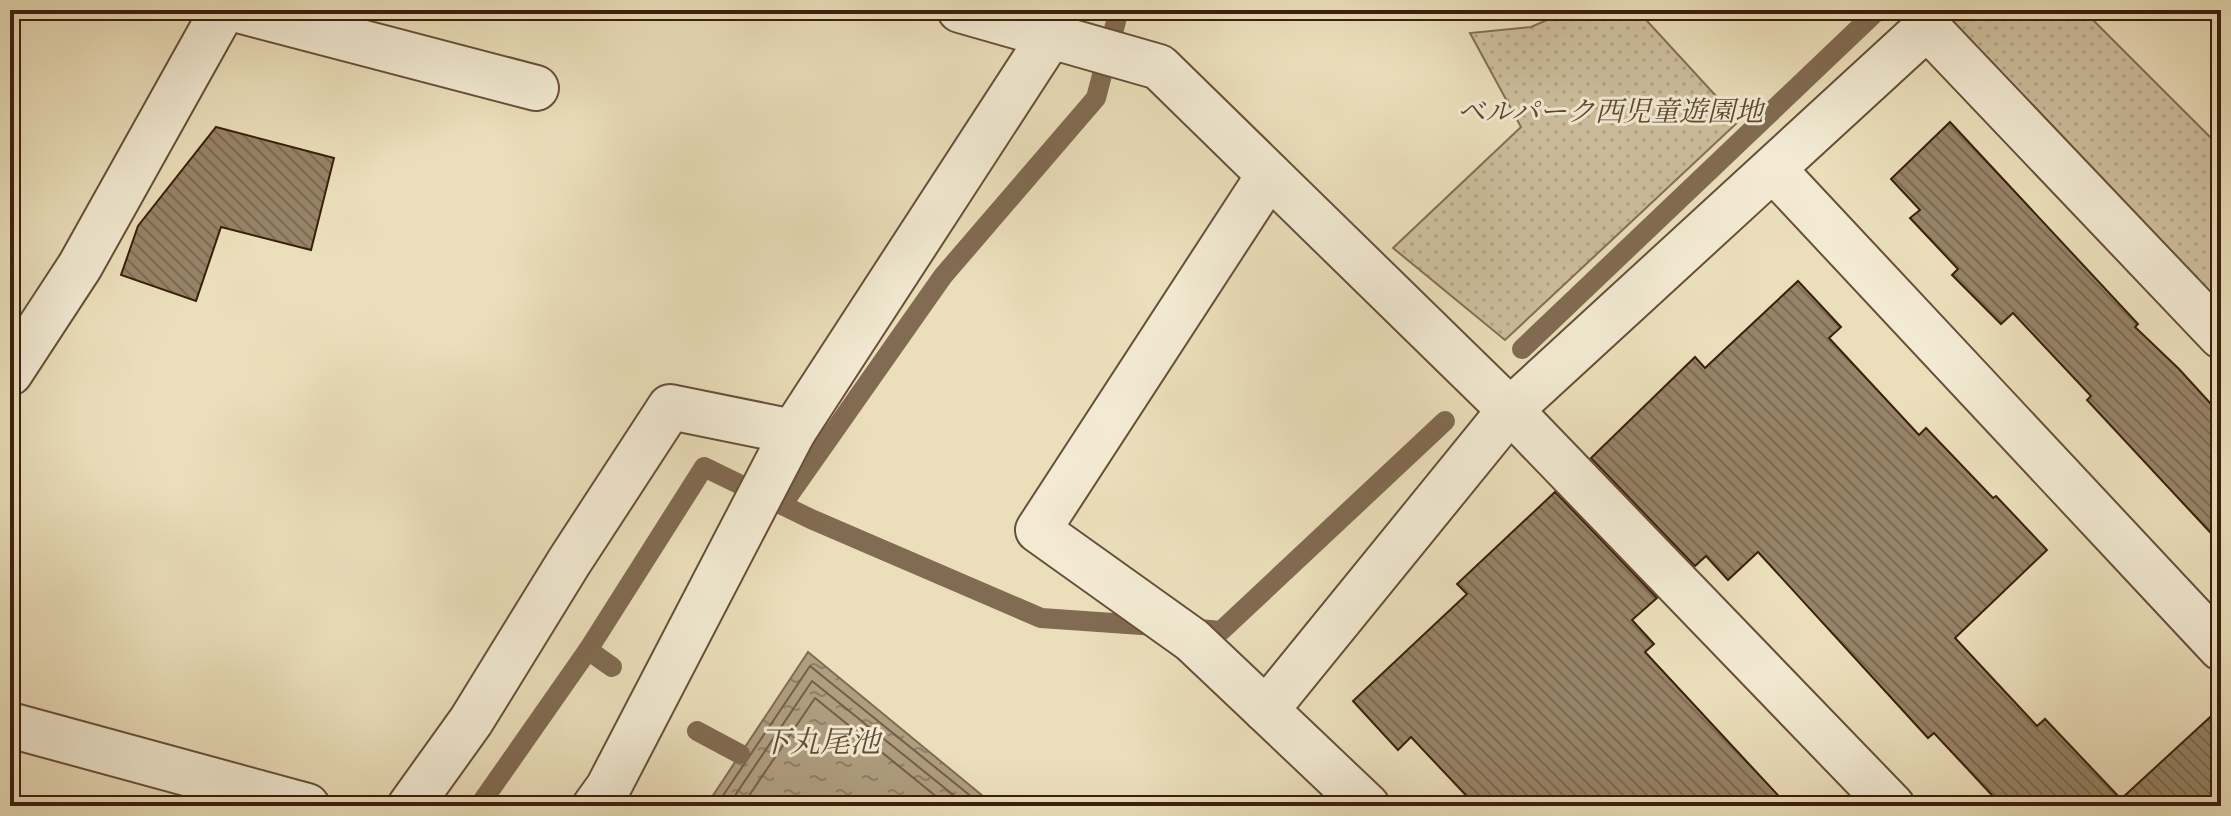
<svg xmlns="http://www.w3.org/2000/svg" width="2231" height="816" font-family="'Old Standard TT','Noto Serif JP',serif">
<style>
.park{fill:url(#park-dots);stroke:#846e55;stroke-width:2}
.water{fill:url(#water-ripples);stroke:#816b52;stroke-width:2}
.lines{fill:none;stroke-linecap:round;stroke-linejoin:round}
.shore{stroke:#755e46;stroke-width:2}
.stream{stroke:#816b52;stroke-width:20}
.building{fill:url(#building-back-hatch);stroke:#3b1f0d;stroke-width:2}
.minor-casing{stroke:#674f38;stroke-width:48}
.minor{stroke:#f2ead3;stroke-width:44}
.rail{stroke:#3b1f0d;stroke-width:6;stroke-dasharray:14 14;stroke-linecap:butt}
.labels{text-anchor:middle;dominant-baseline:central;stroke-width:6;stroke-linejoin:round;paint-order:stroke}
.park-label{font-size:28px;font-style:italic;fill:#604731;stroke:#f2ead3}
.water-label{font-size:30px;font-style:italic;fill:#644b35;stroke:#f2ead3}
</style>
<defs>
<pattern id="park-dots" width="8" height="8" patternUnits="userSpaceOnUse" patternTransform="scale(2)"><rect width="8" height="8" fill="#cdbe9d"/><path d="M2 2h.1M6 6h.1" fill="none" stroke="#b1a386" stroke-width="1.8" stroke-linecap="round"/></pattern>
<pattern id="water-ripples" width="26" height="14" patternUnits="userSpaceOnUse" patternTransform="scale(2)"><rect width="26" height="14" fill="#af9e80"/><path d="M2 4q2-2 4 0t4 0M15 11q2-2 4 0t4 0" fill="none" stroke="#908067"/></pattern>
<pattern id="building-back-hatch" width="6" height="6" patternUnits="userSpaceOnUse" patternTransform="scale(2)"><rect width="6" height="6" fill="#978367"/><path d="M-1 5l2 2M0 0l6 6M5-1l2 2" fill="none" stroke="#7c6b53"/></pattern>
</defs>
<rect width="100%" height="100%" fill="#ebdfbb"/>
<filter id="stains"><feTurbulence type="fractalNoise" baseFrequency=".0025" numOctaves="4"/><feColorMatrix values="0 0 0 0 .2 0 0 0 0 .09 0 0 0 0 .02 0 0 0 .5 -.17"/></filter>
<radialGradient id="worn" r=".72"><stop offset=".6" stop-color="#630" stop-opacity="0"/><stop offset="1" stop-color="#630" stop-opacity=".3"/></radialGradient>
<g class="park">
<path d="M1570,10H1637L1739,121L1505,340L1393,248L1521,127L1470,33L1531,27Z"/>
<path d="M1921,10H2083L2221,148V323Z"/>
</g>
<path class="water" d="M808,652L995,806H706Z"/>
<g class="lines">
<g class="shore">
<path d="M716,806L810,666L983,806"/>
<path d="M728,806L812,681L967,806"/>
<path d="M742,806L815,698L948,806"/>
</g>
<g class="stream">
<path d="M1522,349L1878,10"/>
<path d="M782,505L943,276L1096,98L1119,10"/>
<path d="M1188,628L1221,631L1445,421"/>
<path d="M588,650L612,667"/>
<path d="M697,731L740,754"/>
<path d="M479,806L588,650L704,467L811,519L1041,618L1156,626"/>
</g>
</g>
<g class="building">
<path d="M1950,122L2138,324L2135,327L2179,369L2221,415V544L2087,400L2091,396L2013,313L2001,324L1952,275L1958,269L1910,218L1920,210L1891,179Z"/>
<path d="M216,127L334,158L311,250L221,227L196,301L121,275L138,226Z"/>
<path d="M1798,281L1841,327L1829,338L1919,435L1926,428L1993,498L1996,496L2047,550L1955,638L2037,726L2045,719L2121,799L2221,707V806H2002L1934,733L1928,738L1758,552L1728,580L1706,556L1695,566L1591,458L1695,357L1705,368Z"/>
<path d="M1555,492L1657,598L1632,620L1654,644L1645,652L1788,806H1476L1411,737L1398,750L1353,701L1467,594L1457,584Z"/>
</g>
<g class="lines">
<g class="minor-casing">
<g id="minor">
<path d="M238,10L536,88"/>
<path d="M960,10L1159,67L1510,410L1892,806"/>
<path d="M1773,169L2221,648"/>
<path d="M10,373L80,266L223,10"/>
<path d="M1266,710L1192,640L1038,530L1269,175"/>
<path d="M10,725L307,806"/>
<path d="M410,806L471,721L569,562L670,407L793,432L1051,35"/>
<path d="M595,806L608,788L793,432"/>
<path d="M1367,806L1266,710L1510,410L1927,27L2221,336"/>
</g>
</g>
<use href="#minor" class="minor"/>
<path class="rail" d="M2213,10L2221,18"/>
</g>
<g class="labels">
<g class="park-label">
<text x="1610" y="114">ベルパーク西児童遊園地</text>
</g>
<g class="water-label">
<text x="820" y="744">下丸尾池</text>
</g>
</g>
<rect width="2231" height="816" fill="none" stroke="#ebdfbb" stroke-width="40"/>
<rect x="12" y="12" width="2207" height="792" fill="none" stroke="#3b1f0d" stroke-width="4"/>
<rect x="20" y="20" width="2191" height="776" fill="none" stroke="#3b1f0d" stroke-width="2"/>
<rect width="100%" height="100%" filter="url(#stains)"/>
<rect width="100%" height="100%" fill="url(#worn)"/>
</svg>
